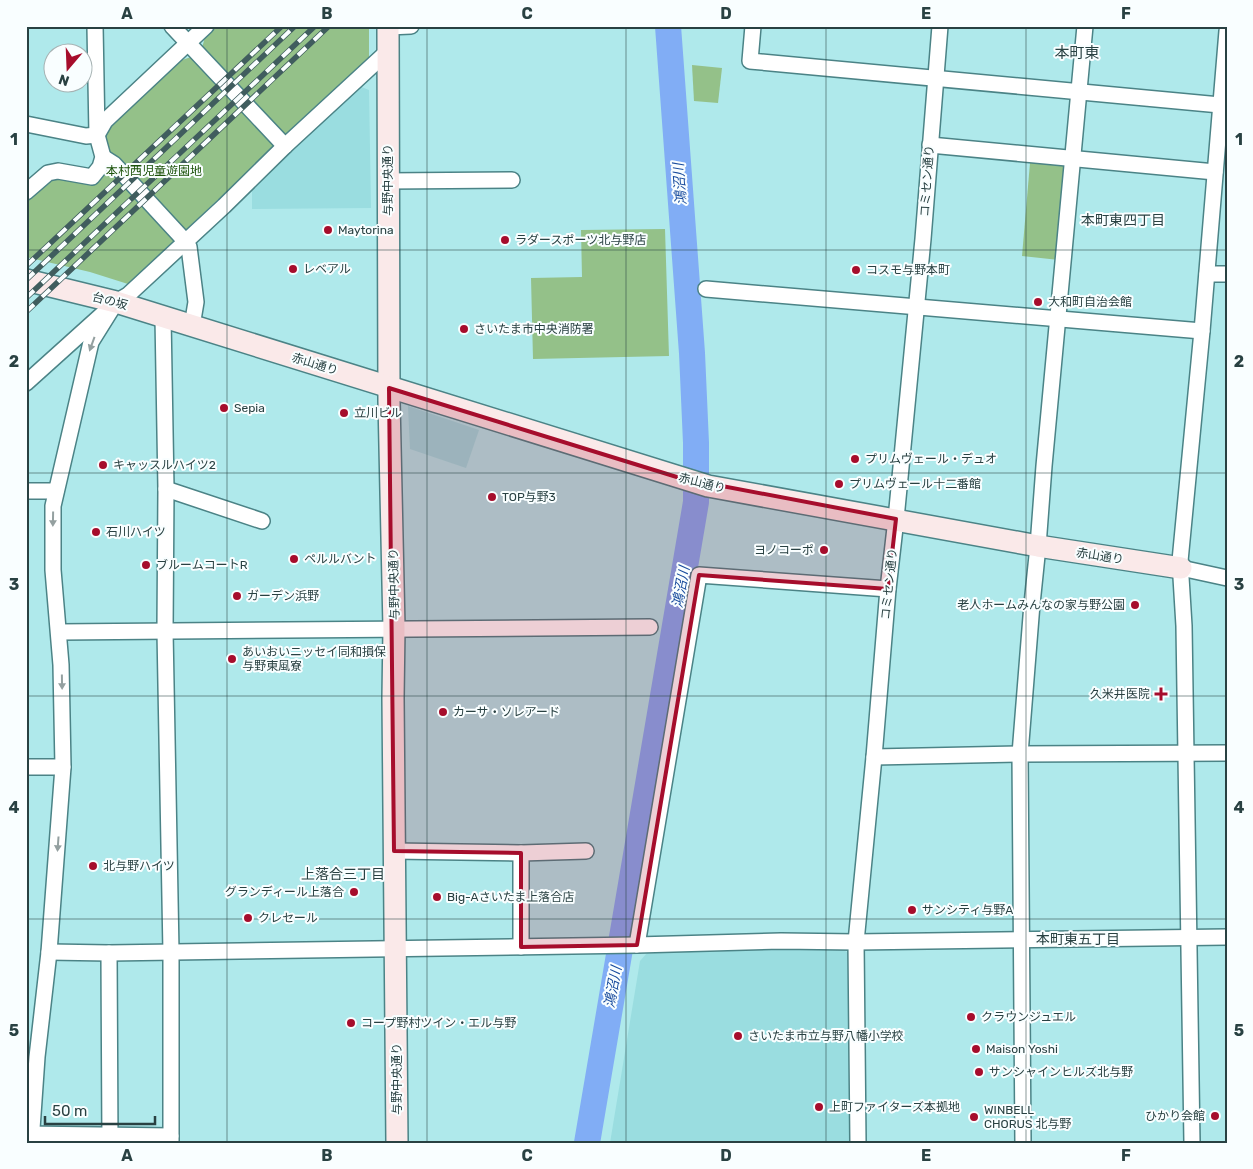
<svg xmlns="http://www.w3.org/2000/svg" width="1253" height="1169" font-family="Rubik,'Noto Sans JP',sans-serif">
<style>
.built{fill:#9adde0}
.green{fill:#94c189}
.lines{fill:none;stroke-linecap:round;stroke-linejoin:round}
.river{stroke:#81adf5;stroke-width:26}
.street-casing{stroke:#4b8386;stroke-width:18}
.secondary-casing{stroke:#4b8386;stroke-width:24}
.street{stroke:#fff;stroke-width:15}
.secondary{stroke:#fae9e9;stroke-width:21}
.rail-casing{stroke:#405d5e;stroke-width:5.5}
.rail{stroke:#f9feff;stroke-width:4;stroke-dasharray:11;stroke-linecap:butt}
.oneway{fill:#94a0a0}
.marked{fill:#a60d2c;fill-opacity:0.2;stroke:#a60d2c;stroke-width:4;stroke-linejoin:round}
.grid{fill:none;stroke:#294142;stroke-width:1;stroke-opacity:0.55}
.poi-dot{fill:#a60d2c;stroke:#f9feff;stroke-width:2}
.labels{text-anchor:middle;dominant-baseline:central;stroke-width:4;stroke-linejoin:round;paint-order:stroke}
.park-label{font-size:12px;fill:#1c520a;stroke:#f9feff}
.street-label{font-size:12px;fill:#294142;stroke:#f9feff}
.poi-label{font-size:12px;fill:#294142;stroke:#f9feff;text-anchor:start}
.water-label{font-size:14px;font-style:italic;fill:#184b9d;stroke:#f9feff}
.neighbourhood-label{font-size:14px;fill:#294142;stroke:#f9feff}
.quarter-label{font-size:15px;fill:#294142;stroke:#f9feff}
.neatline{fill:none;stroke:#294142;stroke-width:2}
.grid-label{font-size:16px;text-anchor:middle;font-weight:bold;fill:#294142}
</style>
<rect width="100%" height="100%" fill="#afe9eb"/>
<g class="built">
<path d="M359,86L369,90L371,208L252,209V187Z"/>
<path d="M408,406L479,430L466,468L410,449Z"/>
<path d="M841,948L848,953L849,1143H610L640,961L647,953Z"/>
</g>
<g class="green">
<path d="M216,26H369V58L128,284L90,272L26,257V200C57,172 56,176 96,182L104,146L105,132L182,60L191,57L202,48L205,37Z"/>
<path d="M692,65L722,68L718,103L694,101Z"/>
<path d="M1035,159L1065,162L1059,260L1022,256L1030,163Z"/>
<path d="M665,229L669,356L533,359L531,278L582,277L581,230Z"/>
</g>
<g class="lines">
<path class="river" d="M587,1143L696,502V443L692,353L668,26"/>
<g class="street-casing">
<g id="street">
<path d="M172,26L285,146"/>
<path d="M753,26L750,61L1220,105"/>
<path d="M388,27L411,26"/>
<path d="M26,124L86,136L97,135"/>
<path d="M97,135L105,121L206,26"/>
<path d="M930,145L1215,172"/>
<path d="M103,157L114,164L185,241L189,247L196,302L192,326"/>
<path d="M388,181L512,180"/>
<path d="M26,192L48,173L58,171L92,177L100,167L103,157L97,135L95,26"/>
<path d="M1207,274H1227"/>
<path d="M706,289L1202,331"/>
<path d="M163,317L166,489L165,631L171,952V1143"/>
<path d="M26,383L116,302L128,295L224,206L285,146L388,51"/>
<path d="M166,489L262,521"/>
<path d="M26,491H56"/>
<path d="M1181,568L1227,578"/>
<path d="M60,632L650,627"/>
<path d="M874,757L1020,754L1227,753"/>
<path d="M26,767H63"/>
<path d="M394,851L521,853L586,851"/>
<path d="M637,945L699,575L888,589"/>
<path d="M521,947V853"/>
<path d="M49,952L109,953L637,945L781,941L856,942L1227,937"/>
<path d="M109,953L110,1143"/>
<path d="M26,1134L171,1136"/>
<path d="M31,1143L37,1057L49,952L63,767L61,665L53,570V506L91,342L116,302"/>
<path d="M858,1143L856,942L874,757L888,589L896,519L923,239L940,26"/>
<path d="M1023,1143L1020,754L1032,604L1038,546L1044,466L1085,26"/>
<path d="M1192,1143L1184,626L1180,561L1202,331L1227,31"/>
</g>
</g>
<g class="secondary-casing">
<g id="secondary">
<path d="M388,26L389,401L394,628L393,698L397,1143"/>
<path d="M26,280L116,302L708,486L1038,546L1181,568"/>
</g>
</g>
<use href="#street" class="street"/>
<use href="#secondary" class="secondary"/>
<g class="rail-casing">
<g id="rail">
<path d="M26,266L282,26"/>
<path d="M26,280L295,26"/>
<path d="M26,298L315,26"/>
<path d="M26,312L329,26"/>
</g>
</g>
<use href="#rail" class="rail"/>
</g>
<defs><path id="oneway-solid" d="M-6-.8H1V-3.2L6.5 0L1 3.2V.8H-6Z" transform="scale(1.25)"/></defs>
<g class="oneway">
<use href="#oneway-solid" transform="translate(92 344) rotate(110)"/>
<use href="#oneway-solid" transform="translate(53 519) rotate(91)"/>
<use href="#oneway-solid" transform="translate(62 682) rotate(89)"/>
<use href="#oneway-solid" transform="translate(58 844) rotate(94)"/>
</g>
<path class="marked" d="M389,388L680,478L896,519L888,589L699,575L637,945L521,947V853L394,851Z"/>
<path class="grid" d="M227,26V1143M427,26V1143M626,26V1143M826,26V1143M1026,26V1143M26,250H1227M26,473H1227M26,696H1227M26,919H1227"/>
<g class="poi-dot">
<circle cx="328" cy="230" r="5"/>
<circle cx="505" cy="240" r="5"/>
<circle cx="293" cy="269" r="5"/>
<circle cx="856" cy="270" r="5"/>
<circle cx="1038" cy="302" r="5"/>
<circle cx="464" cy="329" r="5"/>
<circle cx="224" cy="408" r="5"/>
<circle cx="344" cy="413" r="5"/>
<circle cx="855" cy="459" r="5"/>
<circle cx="103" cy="465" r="5"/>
<circle cx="839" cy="484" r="5"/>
<circle cx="492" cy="497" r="5"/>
<circle cx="96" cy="532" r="5"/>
<circle cx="824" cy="550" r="5"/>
<circle cx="294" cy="559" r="5"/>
<circle cx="146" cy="565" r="5"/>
<circle cx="237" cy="596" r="5"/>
<circle cx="1135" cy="605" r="5"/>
<circle cx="232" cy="659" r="5"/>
<path d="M1158.5 686.5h5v5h5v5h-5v5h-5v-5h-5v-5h5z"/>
<circle cx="443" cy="712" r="5"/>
<circle cx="93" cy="866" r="5"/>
<circle cx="354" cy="892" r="5"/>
<circle cx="437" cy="897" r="5"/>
<circle cx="912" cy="910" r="5"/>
<circle cx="248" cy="918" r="5"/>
<circle cx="971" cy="1017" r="5"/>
<circle cx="351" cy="1023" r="5"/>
<circle cx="738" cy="1036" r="5"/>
<circle cx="976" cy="1049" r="5"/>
<circle cx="979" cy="1072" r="5"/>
<circle cx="819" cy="1107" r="5"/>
<circle cx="1215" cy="1116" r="5"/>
<circle cx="974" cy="1117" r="5"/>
</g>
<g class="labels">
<g class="park-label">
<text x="154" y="171">本村西児童遊園地</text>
</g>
<g class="street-label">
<text transform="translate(388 180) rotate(-90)">与野中央通り</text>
<text transform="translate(927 181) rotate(-86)">コミセン通り</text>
<text transform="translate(110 301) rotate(15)">台の坂</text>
<text transform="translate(315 364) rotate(17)">赤山通り</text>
<text transform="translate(702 483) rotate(14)">赤山通り</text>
<text transform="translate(1100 556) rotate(9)">赤山通り</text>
<text transform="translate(394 584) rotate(-91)">与野中央通り</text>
<text transform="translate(889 584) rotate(-84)">コミセン通り</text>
<text transform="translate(397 1079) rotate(-90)">与野中央通り</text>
</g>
<g class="poi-label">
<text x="338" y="230">Maytorina</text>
<text x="515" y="240">ラダースポーツ北与野店</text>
<text x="303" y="269">レベアル</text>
<text x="866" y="270">コスモ与野本町</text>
<text x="1048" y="302">大和町自治会館</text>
<text x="474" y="329">さいたま市中央消防署</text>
<text x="234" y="408">Sepia</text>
<text x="354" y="413">立川ビル</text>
<text x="865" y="459">プリムヴェール・デュオ</text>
<text x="113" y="465">キャッスルハイツ2</text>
<text x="849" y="484">プリムヴェール十二番館</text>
<text x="502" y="497">TOP与野3</text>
<text x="106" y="532">石川ハイツ</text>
<text x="814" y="550" text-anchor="end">ヨノコーポ</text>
<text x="304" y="559">ペルルバント</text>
<text x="156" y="565">ブルームコートR</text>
<text x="247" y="596">ガーデン浜野</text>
<text x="1125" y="605" text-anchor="end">老人ホームみんなの家与野公園</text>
<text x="242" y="652">あいおいニッセイ同和損保<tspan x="242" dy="14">与野東風寮</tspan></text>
<text x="1150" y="694" text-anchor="end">久米井医院</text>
<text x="453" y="712">カーサ・ソレアード</text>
<text x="103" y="866">北与野ハイツ</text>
<text x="344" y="892" text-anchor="end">グランディール上落合</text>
<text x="447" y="897">Big-Aさいたま上落合店</text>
<text x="922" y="910">サンシティ与野A</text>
<text x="258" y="918">クレセール</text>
<text x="981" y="1017">クラウンジュエル</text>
<text x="361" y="1023">コープ野村ツイン・エル与野</text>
<text x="748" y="1036">さいたま市立与野八幡小学校</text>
<text x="986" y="1049">Maison Yoshi</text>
<text x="989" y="1072">サンシャインヒルズ北与野</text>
<text x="829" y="1107">上町ファイターズ本拠地</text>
<text x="984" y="1110">WINBELL<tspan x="984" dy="14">CHORUS 北与野</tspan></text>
<text x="1205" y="1116" text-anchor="end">ひかり会館</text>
</g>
<g class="water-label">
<text transform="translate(680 184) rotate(-94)">鴻沼川</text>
<text transform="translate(681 587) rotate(-80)">鴻沼川</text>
<text transform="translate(613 987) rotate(-80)">鴻沼川</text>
</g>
<g class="neighbourhood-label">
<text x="1123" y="220">本町東四丁目</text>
<text x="343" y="874">上落合三丁目</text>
<text x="1078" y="939">本町東五丁目</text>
</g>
<g class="quarter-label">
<text x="1077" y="53">本町東</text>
</g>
</g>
<rect width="1253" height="1169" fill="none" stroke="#f9feff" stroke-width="55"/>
<g transform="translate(68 68) rotate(199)"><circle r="24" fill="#f9feff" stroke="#a6b2b3"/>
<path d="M0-4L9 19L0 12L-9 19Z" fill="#a60d2c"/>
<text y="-8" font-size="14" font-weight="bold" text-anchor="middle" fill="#294142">N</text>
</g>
<path d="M45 1116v8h110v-8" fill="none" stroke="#294142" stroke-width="2.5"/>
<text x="52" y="1116" font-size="15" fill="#294142" stroke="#f9feff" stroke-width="4" paint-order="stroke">50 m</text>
<rect x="28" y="28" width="1198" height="1114" class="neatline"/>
<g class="grid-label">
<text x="127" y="19">A</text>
<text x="327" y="19">B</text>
<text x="527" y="19">C</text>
<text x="726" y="19">D</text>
<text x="926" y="19">E</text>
<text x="1126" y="19">F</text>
<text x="14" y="145">1</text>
<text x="1239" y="145">1</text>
<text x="14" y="367">2</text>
<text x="1239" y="367">2</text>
<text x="14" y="590">3</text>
<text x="1239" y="590">3</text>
<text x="14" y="813">4</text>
<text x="1239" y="813">4</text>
<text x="14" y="1036">5</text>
<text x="1239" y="1036">5</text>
<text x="127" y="1161">A</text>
<text x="327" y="1161">B</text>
<text x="527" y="1161">C</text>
<text x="726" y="1161">D</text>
<text x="926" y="1161">E</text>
<text x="1126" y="1161">F</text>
</g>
</svg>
